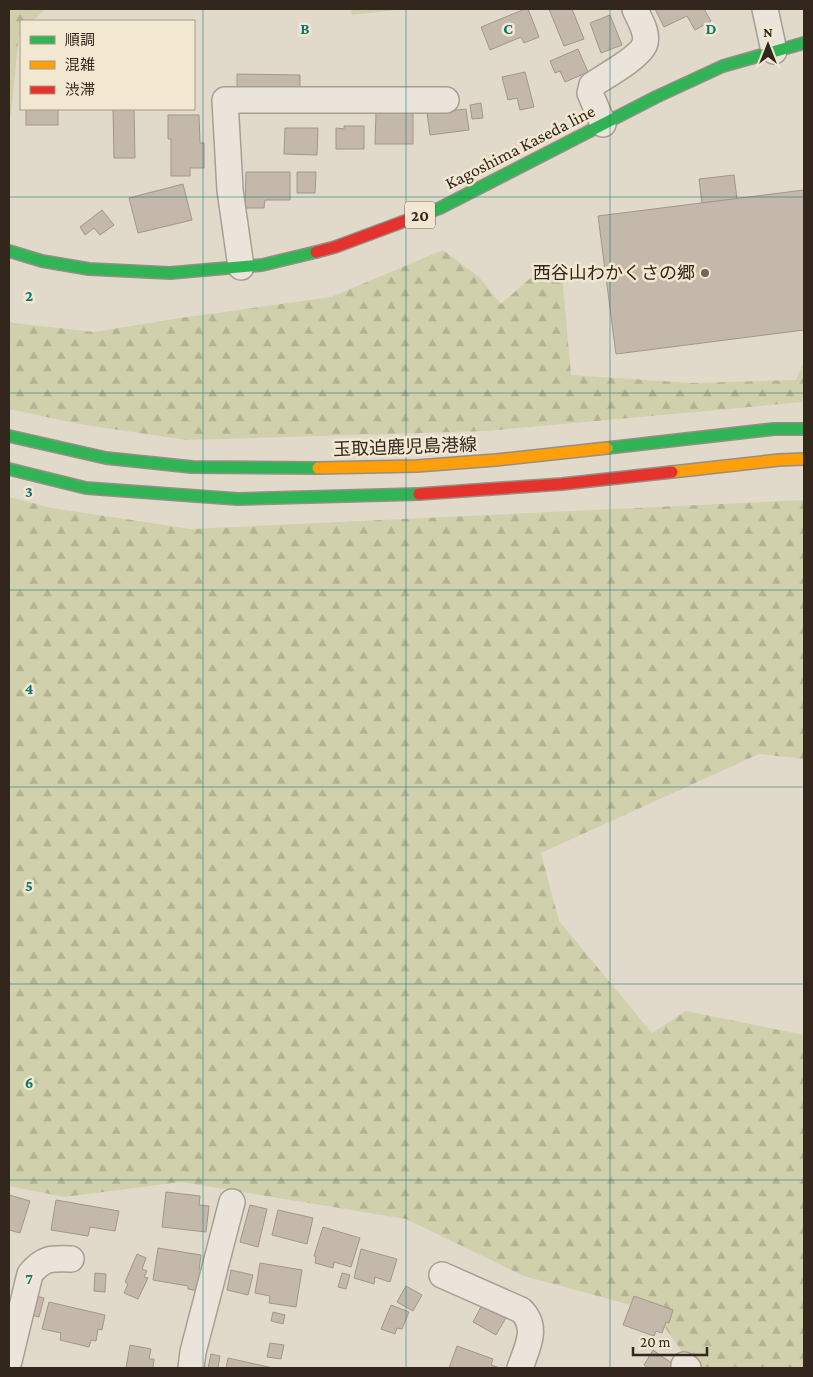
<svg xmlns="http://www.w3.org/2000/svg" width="813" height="1377" font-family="'Crimson Pro','Noto Sans JP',serif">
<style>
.forest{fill:url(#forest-firs)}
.building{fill:#c4b8ab;stroke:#a1968a}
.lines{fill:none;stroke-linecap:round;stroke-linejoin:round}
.street-casing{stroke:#a69f94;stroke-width:28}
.fast-casing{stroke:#958e84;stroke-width:14}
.slow-casing{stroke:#958e84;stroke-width:14}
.jam-casing{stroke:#958e84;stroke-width:14}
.street{stroke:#eae4db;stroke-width:25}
.fast{stroke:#30b455;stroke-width:11}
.slow{stroke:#ff9f0a;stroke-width:11}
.jam{stroke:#e5322d;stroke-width:11}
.grid{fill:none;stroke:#0f766e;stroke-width:1;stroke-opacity:0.55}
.poi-dot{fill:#70665a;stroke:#f2e7d0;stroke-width:2}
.labels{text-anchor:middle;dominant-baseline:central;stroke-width:5;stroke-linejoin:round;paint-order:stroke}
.shield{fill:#f2e7d0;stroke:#6c6153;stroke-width:1}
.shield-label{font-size:16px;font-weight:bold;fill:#33271d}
.street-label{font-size:18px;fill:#33271d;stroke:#f2e7d0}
.poi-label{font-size:18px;fill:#33271d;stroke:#f2e7d0;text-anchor:end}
.grid-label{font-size:16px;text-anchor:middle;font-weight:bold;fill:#0f766e;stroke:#f2e7d0;stroke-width:5;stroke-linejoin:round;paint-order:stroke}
</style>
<defs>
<pattern id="forest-firs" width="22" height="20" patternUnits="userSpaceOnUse" patternTransform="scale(1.25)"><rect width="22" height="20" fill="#d0d0ad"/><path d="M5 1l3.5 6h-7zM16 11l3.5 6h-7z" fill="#b3b394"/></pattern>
</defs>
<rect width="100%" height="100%" fill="#e1daca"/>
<g class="forest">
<path d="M9,9H45L33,21H21V33L19,35L11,115L9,116Z"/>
<path d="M351,9H405L352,15Z"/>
<path d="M443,250L479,277L501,304L543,267L562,274L571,375L691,383L796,380L804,361V402L487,431L186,440L79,424L9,409V321L14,323L94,332L180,318L331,297Z"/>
<path d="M9,497L52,508L191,529L804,500V759L759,754L541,853L559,921L652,1033L686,1011L804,1035V1368H694L653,1311L524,1276L406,1219L181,1182L64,1197L9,1186Z"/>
</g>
<g class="building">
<path d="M525,9H528L539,37L524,43L521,37L490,50L481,27Z"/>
<path d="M549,9H572L584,39L564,46Z"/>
<path d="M655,9H704L711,21L695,30L687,16L664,27Z"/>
<path d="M610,15L622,45L601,53L590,23Z"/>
<path d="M578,49L588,72L565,82L560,71L555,73L550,61Z"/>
<path d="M525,72L534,107L520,110L517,98L508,100L502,77Z"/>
<path d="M237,74L300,75V90L237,89Z"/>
<path d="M481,103L483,118L472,119L470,105Z"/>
<rect x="26" y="109" width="32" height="16"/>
<path d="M113,109H134L135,158H114Z"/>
<path d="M466,109L469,130L430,135L427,113Z"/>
<path d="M376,112H413V144H375Z"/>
<path d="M168,115H199L200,143H204V168H190V176H171V139H168Z"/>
<path d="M344,126H364V149H336V128L344,129Z"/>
<path d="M285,128H318L317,155L284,154Z"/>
<path d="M246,172H290V200H265L264,208H245Z"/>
<path d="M297,172H316L315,193H297Z"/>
<path d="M734,175L737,199L702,203L699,179Z"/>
<path d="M183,184L192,220L138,233L129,198Z"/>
<path d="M804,190V330L616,354L598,216Z"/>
<path d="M102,210L114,225L100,235L94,228L85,235L80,227Z"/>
<path d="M166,1192L200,1196L199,1205L209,1206L206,1232L162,1227Z"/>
<path d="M9,1195L30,1201L20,1233L9,1230Z"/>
<path d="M56,1200L119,1211L115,1231L90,1227L88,1236L51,1230Z"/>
<path d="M250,1205L267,1209L258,1247L240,1242Z"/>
<path d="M278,1210L313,1218L307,1244L272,1235Z"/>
<path d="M323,1227L360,1238L351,1267L334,1262L333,1268L315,1263L316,1257L314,1256Z"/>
<path d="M158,1248L201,1255L199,1270H203L199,1291L188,1289V1286L153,1280Z"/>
<path d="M361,1249L397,1259L390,1282L375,1277L374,1284L354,1278Z"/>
<path d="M137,1254L146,1258L142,1269L147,1271L144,1277L148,1278L138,1299L124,1293L128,1284L125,1282Z"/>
<path d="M260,1263L302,1270L296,1307L269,1303L270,1296L255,1293Z"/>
<path d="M231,1270L253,1275L248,1295L227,1290Z"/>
<path d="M95,1273L106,1274L105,1292L94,1291Z"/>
<path d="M342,1273L350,1275L346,1289L338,1287Z"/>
<path d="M406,1286L422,1295L413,1311L397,1302Z"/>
<path d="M32,1295L44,1298L39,1317L27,1314Z"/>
<path d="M634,1296L673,1310L669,1323L666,1322L662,1333L656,1331L654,1336L623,1325Z"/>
<path d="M49,1302L105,1315L102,1330L98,1329L96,1341L91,1340L89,1347L60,1340L61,1333L42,1329Z"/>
<path d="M483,1303L507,1316L496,1335L473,1322Z"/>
<path d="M391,1305L409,1312L402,1329L397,1328L395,1334L381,1329Z"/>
<path d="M273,1312L285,1315L283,1324L271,1321Z"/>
<path d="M270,1343L284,1345L281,1359L267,1357Z"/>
<path d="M130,1345L151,1349L149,1359H154L153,1368H126Z"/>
<path d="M457,1346L493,1359L491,1365L500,1368H449Z"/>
<path d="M653,1350L673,1364L670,1368H648L644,1365Z"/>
<path d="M211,1354L220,1356L218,1368H208Z"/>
<path d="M228,1358L273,1368H226Z"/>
</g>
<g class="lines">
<g class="street-casing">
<g id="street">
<path d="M765,9L774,51"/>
<path d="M603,124L590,93L592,85C604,77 642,56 645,43C648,32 639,19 635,9"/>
<path d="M241,267L230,190L225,100H446"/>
<path d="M442,1275L521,1310C539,1327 527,1348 520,1368"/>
<path d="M9,1361L30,1274C43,1258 51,1258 71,1259"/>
<path d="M684,1365L688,1368"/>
<path d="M191,1368L193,1352L232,1202"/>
</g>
</g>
<g class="fast-casing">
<g id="fast">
<path d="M429,212L440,208L656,97L723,66L804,43"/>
<path d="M9,251L42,261L89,269L170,273L262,265L316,252"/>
<path d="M9,436L106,458L192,467L318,468"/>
<path d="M607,448L774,429H804"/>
<path d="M9,469L86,488L238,499L419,494"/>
</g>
</g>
<g class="slow-casing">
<g id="slow">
<path d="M318,468L417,466L496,460L607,448"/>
<path d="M672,472L779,460L804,459"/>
</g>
</g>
<g class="jam-casing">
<g id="jam">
<path d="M316,252L335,247L429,212"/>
<path d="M419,494L562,484L672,472"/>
</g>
</g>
<use href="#street" class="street"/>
<use href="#fast" class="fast"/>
<use href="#slow" class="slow"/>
<use href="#jam" class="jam"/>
</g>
<path class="grid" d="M203,9V1368M406,9V1368M610,9V1368M9,197H804M9,393H804M9,590H804M9,787H804M9,984H804M9,1180H804"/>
<circle class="poi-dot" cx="705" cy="273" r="5"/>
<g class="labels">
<rect class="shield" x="405" y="201.5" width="30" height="27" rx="4"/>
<g class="shield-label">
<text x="420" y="215">20</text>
</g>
<g class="street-label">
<text transform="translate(520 147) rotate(-27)">Kagoshima Kaseda line</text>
<text transform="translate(405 447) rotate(-2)">玉取迫鹿児島港線</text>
</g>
<g class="poi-label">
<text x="695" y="273">西谷山わかくさの郷</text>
</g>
</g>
<g class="grid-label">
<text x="305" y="34">B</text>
<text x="508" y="34">C</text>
<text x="711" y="34">D</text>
<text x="29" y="301">2</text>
<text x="29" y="497">3</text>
<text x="29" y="694">4</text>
<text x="29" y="891">5</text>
<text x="29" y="1088">6</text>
<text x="29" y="1284">7</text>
</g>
<rect width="813" height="1377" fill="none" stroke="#33271d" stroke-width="20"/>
<rect x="20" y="20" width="175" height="90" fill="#f2e7d0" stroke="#a69a88"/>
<rect x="30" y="36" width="25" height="8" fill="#30b455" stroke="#a69a88"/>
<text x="65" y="45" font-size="15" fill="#33271d">順調</text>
<rect x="30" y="61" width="25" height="8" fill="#ff9f0a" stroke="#a69a88"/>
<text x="65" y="70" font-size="15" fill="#33271d">混雑</text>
<rect x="30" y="86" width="25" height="8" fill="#e5322d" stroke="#a69a88"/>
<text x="65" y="95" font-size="15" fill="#33271d">渋滞</text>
<g transform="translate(768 45)" stroke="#f2e7d0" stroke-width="4" paint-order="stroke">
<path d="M0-4L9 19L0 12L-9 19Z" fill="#33271d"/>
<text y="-8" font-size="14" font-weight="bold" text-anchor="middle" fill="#33271d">N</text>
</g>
<path d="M633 1347v8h74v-8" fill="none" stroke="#33271d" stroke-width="2.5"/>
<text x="640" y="1347" font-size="15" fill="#33271d" stroke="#f2e7d0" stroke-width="4" paint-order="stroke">20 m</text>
</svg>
